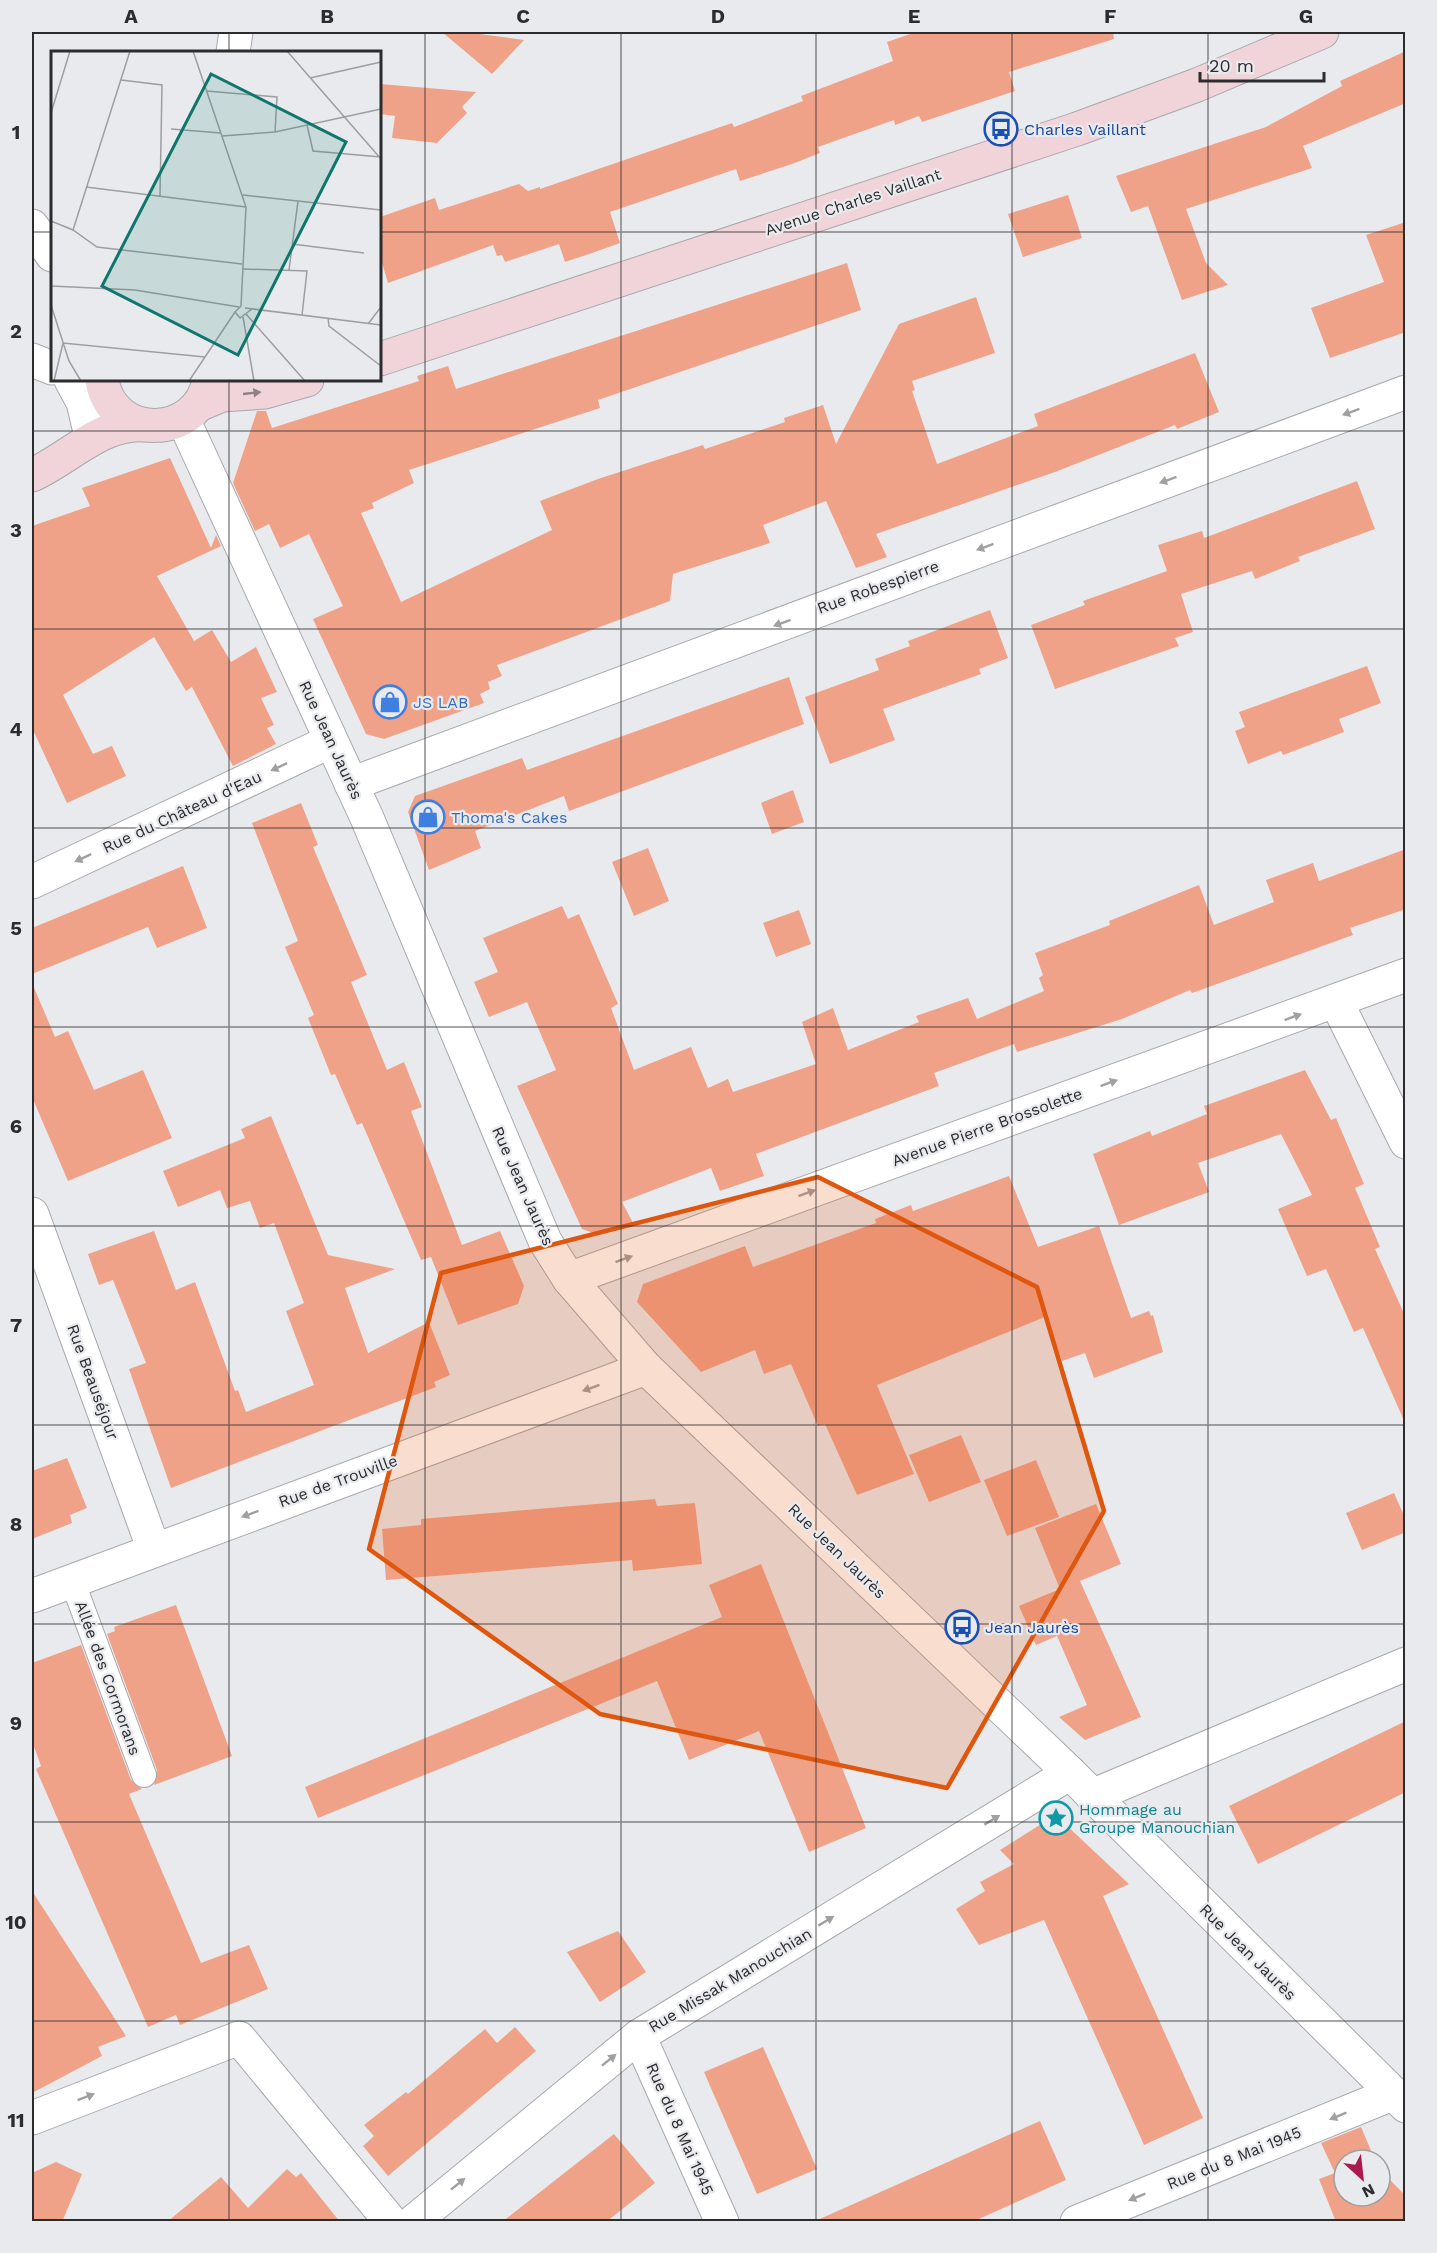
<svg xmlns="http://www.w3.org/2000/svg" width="1437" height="2253" font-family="'Work Sans',sans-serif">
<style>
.building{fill:#f0a289}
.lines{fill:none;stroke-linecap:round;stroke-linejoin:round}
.lane-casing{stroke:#a8a8ac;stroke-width:26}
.street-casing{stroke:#a8a8ac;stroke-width:35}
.secondary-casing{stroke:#a8a8ac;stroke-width:35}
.lane{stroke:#fff;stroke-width:24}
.street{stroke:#fff;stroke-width:33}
.secondary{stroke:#f0d4da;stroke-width:33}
.oneway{fill:#8e8084}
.oneway2{fill:#a0a0a1}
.marked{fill:#df570e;fill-opacity:0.2;stroke:#df570e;stroke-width:4.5;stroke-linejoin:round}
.grid{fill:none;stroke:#2c2c2e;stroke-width:1.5;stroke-opacity:0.55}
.labels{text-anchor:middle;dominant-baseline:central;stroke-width:4.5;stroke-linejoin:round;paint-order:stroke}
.transit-label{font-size:16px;fill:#164399;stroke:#e9eaee;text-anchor:start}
.street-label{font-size:16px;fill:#2c2c2e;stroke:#e9eaee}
.shop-label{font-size:16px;fill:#366cbe;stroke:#e9eaee;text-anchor:start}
.culture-label{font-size:16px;fill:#0d838f;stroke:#e9eaee;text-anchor:start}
.inset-road{fill:none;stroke:#9d9ea1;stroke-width:1.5}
.view{fill:#0f766e;fill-opacity:0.15;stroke:#0f766e;stroke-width:3}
.inset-edge{fill:none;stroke:#2c2c2e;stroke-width:3}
.neatline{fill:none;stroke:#2c2c2e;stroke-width:2}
.grid-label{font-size:20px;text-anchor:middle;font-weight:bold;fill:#2c2c2e}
</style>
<rect width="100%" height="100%" fill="#e9eaee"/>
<g class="building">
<path d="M442,32H465L524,40L492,74Z"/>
<path d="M916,32H1113L1114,39L1009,72L1015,91L922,122L919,116L895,125L894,120L818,147L820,153L792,164L740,181L736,169L610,212L620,243L592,253L565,262L559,244L505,262L502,255L497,256L493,245L388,283L380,256V217L435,198L439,210L519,184L528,191L540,187V189L732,123L734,127L803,101L801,96L893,61L887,42Z"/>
<path d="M1406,51V103L1303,146L1312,168L1186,209L1206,263L1228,285L1182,300L1148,206L1131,212L1116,176L1266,127L1342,86L1340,81Z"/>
<path d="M380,84L476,92L462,107L467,113L437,143L392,138L395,116L380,114Z"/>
<path d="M1068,195L1082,238L1023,257L1008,214Z"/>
<path d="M1406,222V332L1330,358L1311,308L1384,282L1366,235Z"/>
<path d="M847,263L861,310L598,400L600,408L409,470L414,483L372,503L374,508L361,513L401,602L552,530L540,501L598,479L703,445L705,449L785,422L784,418L823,405L836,444L899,324L976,297L995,353L912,381L915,390L912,391L937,464L1038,426L1034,414L1195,353L1219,412L1177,429L1175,425L1055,472L876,534L887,557L856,568L826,501L763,525L770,543L673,574L670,601L497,665L502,676L488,682L490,689L480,694L484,703L384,739L366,734L313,619L343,606L309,534L280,548L269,524L255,531L233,483L257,411H266L272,428L419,381L417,376L448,366L456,389Z"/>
<path d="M170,458L211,548L216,535L221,546L157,576L194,641L212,630L231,662L256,647L277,692L261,698L274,725L267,728L276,744L233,766L192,687L186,691L154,637L63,695L93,754L112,746L126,776L67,803L32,728V526L90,506L82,488Z"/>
<path d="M1357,481L1375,529L1298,557L1300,561L1255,579L1252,571L1181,594L1193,632L1175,638L1179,646L1055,689L1031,625L1085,605L1083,601L1167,571L1158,545L1202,531L1204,538Z"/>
<path d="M990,610L1008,658L979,669L981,674L883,709L895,740L830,764L805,697L879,670L875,659L910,646L908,641Z"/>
<path d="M1367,666L1381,703L1339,719L1344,732L1283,755L1281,751L1248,764L1235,731L1245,727L1239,712Z"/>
<path d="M789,677L804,724L569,811L564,796L475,831L481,848L429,870L408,812L415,796L522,758L527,770Z"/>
<path d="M793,790L804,822L772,834L761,803Z"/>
<path d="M301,803L318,845L313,847L367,975L351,982L387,1070L404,1062L422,1107L411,1111L462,1245L500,1231L524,1286L518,1304L458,1325L431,1257L421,1260L362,1123L357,1125L335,1074L331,1075L308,1018L314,1015L285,947L298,941L252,823Z"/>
<path d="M648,848L669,901L634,916L612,862Z"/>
<path d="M1406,849V909L1350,928L1353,935L1192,993L1190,990L1122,1019L1017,1052L1014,1044L934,1073L939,1086L756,1154L764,1176L720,1191L711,1168L622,1202L633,1223L599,1235L582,1229L517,1086L556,1070L527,1002L489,1017L474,982L498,972L483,938L562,906L568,919L579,914L618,1004L611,1008L634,1070L691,1047L708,1088L728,1079L733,1092L816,1064L802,1022L833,1008L848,1050L919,1022L916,1016L968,998L977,1019L1044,991L1039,978L1043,975L1035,953L1110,925L1109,921L1199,885L1214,925L1274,902L1266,880L1313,863L1319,881Z"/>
<path d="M183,866L207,928L157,948L148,927L32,974V928Z"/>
<path d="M799,910L811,944L776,957L763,923Z"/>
<path d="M32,983L55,1037L68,1031L94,1090L143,1070L172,1138L68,1181L32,1097Z"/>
<path d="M1305,1070L1331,1120L1336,1118L1364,1184L1355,1188L1380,1247L1375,1249L1406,1318V1425L1363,1328L1354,1332L1326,1269L1307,1276L1278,1209L1312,1195L1281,1134L1198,1163L1209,1192L1119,1225L1093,1154L1150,1131L1152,1136L1207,1114L1204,1106Z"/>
<path d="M271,1116L328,1255L395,1269L345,1288L368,1353L429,1322L450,1375L434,1382L436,1387L171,1488L129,1369L146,1363L113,1280L99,1285L88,1254L154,1231L176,1290L195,1282L235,1391L238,1390L246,1412L314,1385L286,1311L304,1303L274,1223L260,1228L250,1201L227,1208L220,1190L178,1207L163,1171L245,1138L241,1129Z"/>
<path d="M1009,1176L1038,1247L1099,1226L1131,1318L1149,1311L1151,1316L1153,1315L1163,1352L1094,1378L1085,1353L1062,1361L1045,1317L877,1385L914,1474L857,1495L825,1424L818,1426L791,1364L764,1374L755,1350L701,1372L637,1302L643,1284L745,1246L753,1267L876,1223L875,1219L911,1205L913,1211Z"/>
<path d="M961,1435L981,1482L929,1502L909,1455Z"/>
<path d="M67,1458L87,1508L70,1515L72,1523L32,1539V1471Z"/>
<path d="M1036,1460L1059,1517L1007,1536L984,1480Z"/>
<path d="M1394,1493L1406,1520V1532L1362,1550L1346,1513Z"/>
<path d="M655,1499L657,1506L695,1503L702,1564L633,1571L632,1560L386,1580L382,1529L421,1525V1519Z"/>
<path d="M1096,1504L1121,1564L1080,1581L1141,1717L1085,1740L1059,1717L1087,1705L1057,1636L1036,1645L1019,1606L1060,1589L1035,1528Z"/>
<path d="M761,1564L866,1828L809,1852L759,1731L689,1760L657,1681L318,1818L305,1787L722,1617L709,1585Z"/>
<path d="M176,1605L232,1756L154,1785L157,1770L107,1634L115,1631L114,1627Z"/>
<path d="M81,1645L131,1780L142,1789L129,1794L201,1963L249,1945L268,1989L180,2025L176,2015L148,2027L36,1769L41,1766L32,1741V1663Z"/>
<path d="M1406,1721V1792L1258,1864L1229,1806Z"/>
<path d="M1046,1821L1064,1823L1129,1884L1103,1896L1203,2118L1144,2145L1044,1920L979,1945L956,1909L985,1891L980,1882L1014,1864L1000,1850Z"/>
<path d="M32,1891L126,2036L98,2047L102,2056L32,2093Z"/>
<path d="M618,1931L646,1972L600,2002L567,1952Z"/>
<path d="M515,2027L536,2051L388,2176L363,2146L374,2136L364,2125L406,2092L408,2094L485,2029L497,2043Z"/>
<path d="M763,2047L817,2169L757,2194L704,2072Z"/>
<path d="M1040,2121L1066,2180L972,2222H813Z"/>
<path d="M1361,2127L1375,2160H1344V2196H1380V2170L1406,2196V2222H1336L1319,2179L1335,2173L1321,2143Z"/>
<path d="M614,2134L655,2183L606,2222H502Z"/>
<path d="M56,2162L82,2174L62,2222H32V2173Z"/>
<path d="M287,2169L296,2177L301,2173L340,2222H167L221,2177L248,2208Z"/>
</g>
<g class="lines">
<g class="lane-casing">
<path id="lane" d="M72,1580L144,1775"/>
</g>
<g class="street-casing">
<g id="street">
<path d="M233,52L236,32"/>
<path d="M32,226L52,255"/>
<path d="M32,360L52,368"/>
<path d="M71,380L83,402L90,432"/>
<path d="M183,419L367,818L545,1241L569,1279L646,1368L1070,1773L1406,2106"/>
<path d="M351,784L1406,392"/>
<path d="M32,882L331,741"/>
<path d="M1336,1001L1406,1142"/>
<path d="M32,1214L154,1550"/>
<path d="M569,1279L1406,975"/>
<path d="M32,1596L646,1368"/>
<path d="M1092,1796L1406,1664"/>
<path d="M639,2036L722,2222"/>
<path d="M32,2118L239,2038L391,2222"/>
<path d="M413,2222L639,2036L1070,1773"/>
<path d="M1077,2222L1392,2094"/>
</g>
</g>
<g class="secondary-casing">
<g id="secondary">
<path d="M380,359L1077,129L1197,85L1322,32"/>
<path d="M102,380C112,441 198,440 209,380"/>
<path d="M198,405L222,395L265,392L307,380"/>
<path d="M32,475C68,459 103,421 145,425"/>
</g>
</g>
<use href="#lane" class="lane"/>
<use href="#street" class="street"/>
<use href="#secondary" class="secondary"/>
</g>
<defs><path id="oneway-solid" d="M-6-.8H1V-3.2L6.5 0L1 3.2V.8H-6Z" transform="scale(1.5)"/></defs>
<use class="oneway" href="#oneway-solid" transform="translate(252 393) rotate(-6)"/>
<g class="oneway2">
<use href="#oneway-solid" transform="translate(1351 412) rotate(160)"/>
<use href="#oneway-solid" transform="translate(1168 480) rotate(160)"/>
<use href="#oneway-solid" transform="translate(985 547) rotate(160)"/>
<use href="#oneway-solid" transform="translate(782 623) rotate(160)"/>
<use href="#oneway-solid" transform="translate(279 767) rotate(155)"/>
<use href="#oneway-solid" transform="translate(83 858) rotate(155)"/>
<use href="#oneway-solid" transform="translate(1293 1017) rotate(-20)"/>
<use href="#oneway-solid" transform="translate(1109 1083) rotate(-20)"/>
<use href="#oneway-solid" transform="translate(807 1193) rotate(-20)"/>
<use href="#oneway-solid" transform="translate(624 1259) rotate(-20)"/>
<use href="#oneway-solid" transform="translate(591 1388) rotate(160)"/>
<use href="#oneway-solid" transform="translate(250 1514) rotate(160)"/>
<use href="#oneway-solid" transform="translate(992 1820) rotate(-31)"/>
<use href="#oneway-solid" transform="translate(826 1921) rotate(-31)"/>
<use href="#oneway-solid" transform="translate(609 2060) rotate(-39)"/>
<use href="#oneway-solid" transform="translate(86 2097) rotate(-21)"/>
<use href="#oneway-solid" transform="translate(1338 2116) rotate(158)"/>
<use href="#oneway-solid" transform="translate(458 2184) rotate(-39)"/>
<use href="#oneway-solid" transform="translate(1137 2197) rotate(158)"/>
</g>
<path class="marked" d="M818,1177L1037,1287L1104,1511L947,1788L600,1714L369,1549L441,1273Z"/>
<path class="grid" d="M229,32V52M425,32V2222M621,32V2222M816,32V2222M1012,32V2222M1208,32V2222M32,232H52M380,232H1406M229,380V2222M32,431H1406M32,629H1406M32,828H1406M32,1027H1406M32,1226H1406M32,1425H1406M32,1624H1406M32,1822H1406M32,2021H1406"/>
<defs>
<g id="bus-ring" transform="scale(1.725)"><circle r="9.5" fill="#e9eaee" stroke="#1a4fb4" stroke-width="1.5"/><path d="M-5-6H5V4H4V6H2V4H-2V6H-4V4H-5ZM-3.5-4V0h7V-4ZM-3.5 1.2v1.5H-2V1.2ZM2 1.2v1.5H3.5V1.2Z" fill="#1a4fb4"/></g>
<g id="shop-ring" transform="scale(1.725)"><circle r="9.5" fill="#e9eaee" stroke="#3f7fe0" stroke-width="1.5"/><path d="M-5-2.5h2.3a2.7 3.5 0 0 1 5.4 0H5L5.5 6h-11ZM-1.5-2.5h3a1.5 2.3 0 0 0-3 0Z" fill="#3f7fe0"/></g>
<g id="sight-ring" transform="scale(1.725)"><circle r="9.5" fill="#e9eaee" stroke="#0f9aa8" stroke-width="1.5"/><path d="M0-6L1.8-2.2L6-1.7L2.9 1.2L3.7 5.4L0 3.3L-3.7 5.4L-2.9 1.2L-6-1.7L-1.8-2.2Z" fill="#0f9aa8"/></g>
</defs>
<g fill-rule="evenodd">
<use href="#bus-ring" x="1001" y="129"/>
<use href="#shop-ring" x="390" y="702"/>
<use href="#shop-ring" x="428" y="817"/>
<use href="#bus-ring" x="962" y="1627"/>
<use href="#sight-ring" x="1056" y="1818"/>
</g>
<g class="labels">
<g class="transit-label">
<text x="1024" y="129">Charles Vaillant</text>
<text x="985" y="1627">Jean Jaurès</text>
</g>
<g class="street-label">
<text transform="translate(853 202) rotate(-18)">Avenue Charles Vaillant</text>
<text transform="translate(878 587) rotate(-20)">Rue Robespierre</text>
<text transform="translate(331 740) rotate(65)">Rue Jean Jaurès</text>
<text transform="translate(182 812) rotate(-25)">Rue du Château d'Eau</text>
<text transform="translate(987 1127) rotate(-20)">Avenue Pierre Brossolette</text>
<text transform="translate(523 1186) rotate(66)">Rue Jean Jaurès</text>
<text transform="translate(93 1382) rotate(70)">Rue Beauséjour</text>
<text transform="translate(338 1481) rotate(-20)">Rue de Trouville</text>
<text transform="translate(837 1551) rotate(44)">Rue Jean Jaurès</text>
<text transform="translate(108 1678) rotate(70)">Allée des Cormorans</text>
<text transform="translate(1248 1952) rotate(45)">Rue Jean Jaurès</text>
<text transform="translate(730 1980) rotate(-31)">Rue Missak Manouchian</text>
<text transform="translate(680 2129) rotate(66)">Rue du 8 Mai 1945</text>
<text transform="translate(1234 2158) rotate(-22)">Rue du 8 Mai 1945</text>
</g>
<g class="shop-label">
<text x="413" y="702">JS LAB</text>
<text x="451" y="817">Thoma's Cakes</text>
</g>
<g class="culture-label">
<text x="1079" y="1809">Hommage au<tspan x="1079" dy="18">Groupe Manouchian</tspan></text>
</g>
</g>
<g transform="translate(51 51)">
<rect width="330" height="330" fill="#e9eaee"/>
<path class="inset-road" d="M142,0L195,156L190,255M236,0L330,108M259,27L330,11M70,29L111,34L109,145M156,40L226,46L224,81M0,62L19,0M256,74L262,100L330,106M120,78L170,82M171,85L224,81L330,58M35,136L195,156M192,144L330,159M0,170L22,179L46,196L191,213M22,179L79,0M241,193L313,202M191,218L256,220L251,264M238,219L247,150M0,235L84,239L188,256M0,254L18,310L30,330M190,255L184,261L189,267L201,258M194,257L330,274M195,263L254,330M192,266L203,330M277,267L278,275L330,315M317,273L330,256M3,330L12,292L154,306M138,330L184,261"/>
<path class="view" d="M160,23L295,91L187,304L51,235Z"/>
<rect width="330" height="330" class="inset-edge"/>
</g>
<rect width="1437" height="2253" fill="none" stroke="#e9eaee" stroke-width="66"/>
<g transform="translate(1362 2178) rotate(153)"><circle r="28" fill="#e9eaee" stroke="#9d9ea1" stroke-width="1.5"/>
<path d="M0-4.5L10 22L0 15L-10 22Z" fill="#ac194d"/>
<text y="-9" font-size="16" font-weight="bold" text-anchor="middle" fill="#2c2c2e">N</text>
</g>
<path d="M1200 72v9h124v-9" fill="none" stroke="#2c2c2e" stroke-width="3"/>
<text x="1209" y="72" font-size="18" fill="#2c2c2e" stroke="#e9eaee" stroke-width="4.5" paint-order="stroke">20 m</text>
<rect x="33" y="33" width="1371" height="2187" class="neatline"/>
<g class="grid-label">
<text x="131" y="23">A</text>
<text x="327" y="23">B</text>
<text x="523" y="23">C</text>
<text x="718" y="23">D</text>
<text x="914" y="23">E</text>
<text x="1110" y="23">F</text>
<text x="1306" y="23">G</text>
<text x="16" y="139">1</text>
<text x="16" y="338">2</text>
<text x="16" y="537">3</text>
<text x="16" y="736">4</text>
<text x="16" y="935">5</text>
<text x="16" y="1133">6</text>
<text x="16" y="1332">7</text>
<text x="16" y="1531">8</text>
<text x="16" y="1730">9</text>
<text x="16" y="1929">10</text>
<text x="16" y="2127">11</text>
</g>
</svg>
